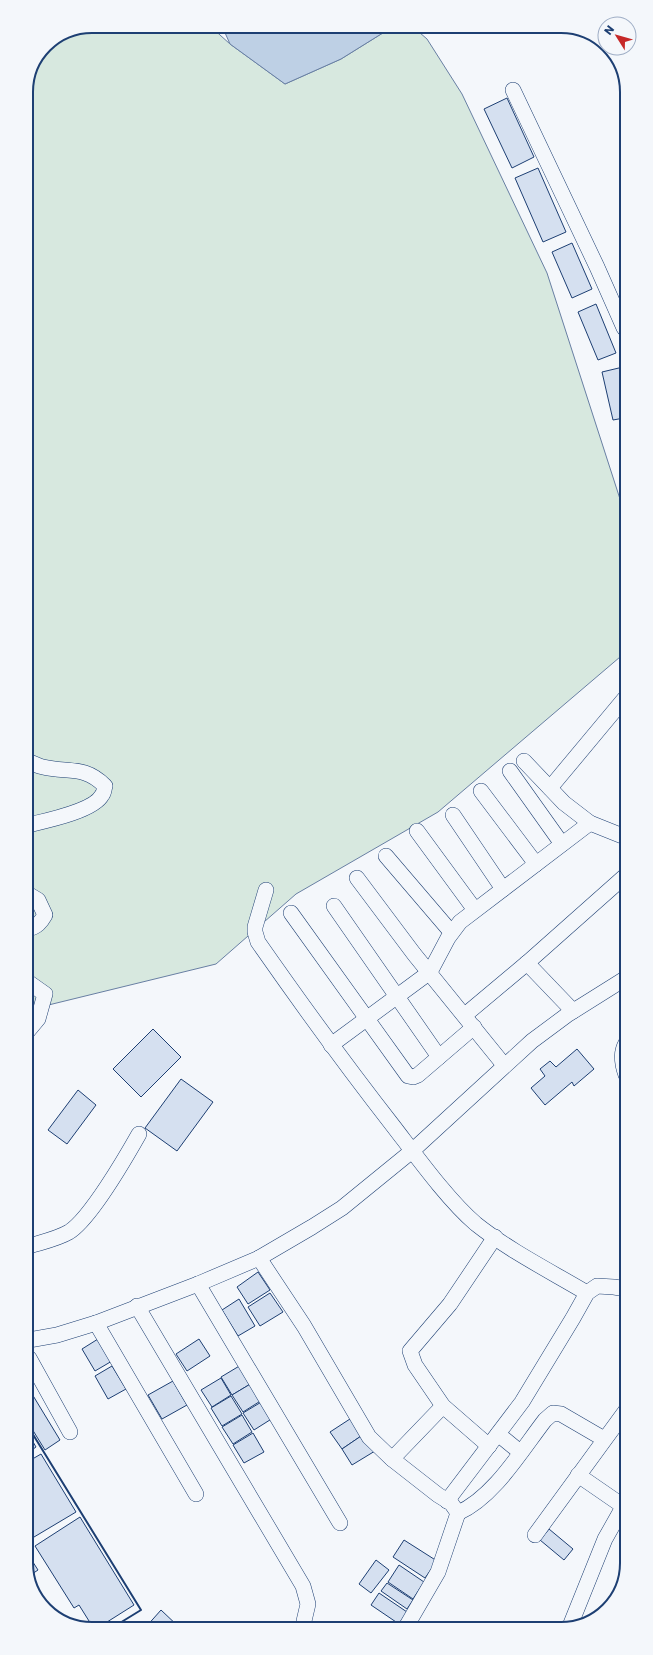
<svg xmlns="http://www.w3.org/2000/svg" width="653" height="1655" font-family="Poppins,sans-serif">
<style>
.green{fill:#d7e8df;stroke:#687fa3}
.water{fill:#bed0e5;stroke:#687fa3}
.building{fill:#d5e0f0;stroke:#1d3f73}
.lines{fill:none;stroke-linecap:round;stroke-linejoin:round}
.minor-casing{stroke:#1d3f73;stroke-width:16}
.minor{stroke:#f4f7fb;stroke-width:15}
.wall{stroke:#1d3f73;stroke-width:2}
.rim{fill:none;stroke:#1d3f73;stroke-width:2}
</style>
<rect width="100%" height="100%" fill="#f4f7fb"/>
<path class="green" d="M92,26H210L230,44L285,84L341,59L394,26H412L427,39L462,94L547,273L620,499L625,525V649L620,657L438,812L296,894L216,964L28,1010L26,88L45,45Z"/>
<path class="water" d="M222,26H394L341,59L285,84L230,44Z"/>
<g class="building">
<path d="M507,98L534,157L512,168L484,109Z"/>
<path d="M538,168L566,232L543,242L515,178Z"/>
<path d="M572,243L592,289L572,298L552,252Z"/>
<path d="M596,304L616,353L598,360L578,312Z"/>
<path d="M623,367L624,374V418L613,420L602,372Z"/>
<path d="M624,429V449L621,430Z"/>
<path d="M153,1029L181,1057L141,1097L113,1069Z"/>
<path d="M577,1049L594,1069L574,1086L572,1082L545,1105L531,1088L545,1076L540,1069L550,1061L556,1067Z"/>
<path d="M181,1079L213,1102L177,1151L145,1128Z"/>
<path d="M78,1090L96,1105L67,1144L48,1130Z"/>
<path d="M258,1272L270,1290L248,1304L237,1287Z"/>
<path d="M270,1293L283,1312L260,1326L248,1307Z"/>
<path d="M239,1299L255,1326L238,1336L222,1310Z"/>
<path d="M98,1339L112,1361L95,1371L82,1349Z"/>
<path d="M199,1339L210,1356L187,1371L176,1354Z"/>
<path d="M241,1365L252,1383L232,1395L221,1377Z"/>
<path d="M112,1366L126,1389L108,1399L95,1376Z"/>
<path d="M221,1378L231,1395L212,1407L201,1390Z"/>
<path d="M173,1381L187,1405L162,1419L148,1395Z"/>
<path d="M252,1383L262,1400L243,1412L232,1395Z"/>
<path d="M29,1389L60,1440L45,1450L29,1424Z"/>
<path d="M231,1396L242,1414L222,1426L211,1408Z"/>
<path d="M263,1401L273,1418L254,1430L243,1413Z"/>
<path d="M242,1415L252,1432L233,1444L222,1427Z"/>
<path d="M353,1417L364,1434L342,1449L330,1432Z"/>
<path d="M253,1433L264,1452L244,1463L233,1445Z"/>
<path d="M364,1434L375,1451L352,1465L342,1449Z"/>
<path d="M29,1435L36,1447L29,1452Z"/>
<path d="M41,1454L76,1512L29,1540V1461Z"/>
<path d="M80,1517L134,1605L96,1629H94L79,1605L74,1608L35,1546Z"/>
<path d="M549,1529L573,1549L564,1560L540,1540Z"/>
<path d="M404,1540L437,1561L425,1578L393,1557Z"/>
<path d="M29,1556L38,1570L29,1576Z"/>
<path d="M376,1560L389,1570L371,1593L359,1584Z"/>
<path d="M399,1565L424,1582L413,1599L388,1582Z"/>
<path d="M387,1583L413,1600L407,1609L381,1591Z"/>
<path d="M379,1593L407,1612L399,1624L371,1605Z"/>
<path d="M161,1610L180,1628H145Z"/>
</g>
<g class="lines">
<g class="minor-casing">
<g id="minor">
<path d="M513,90L597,267L624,328"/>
<path d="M28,761C32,763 38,766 43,767C68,773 84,765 105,786C104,789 104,793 102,795C94,811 45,821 28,825"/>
<path d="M524,761L564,803L590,823L625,837"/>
<path d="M510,771L562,844"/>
<path d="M550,788L625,698"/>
<path d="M481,791L536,864"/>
<path d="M453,815L503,889"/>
<path d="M417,831L475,910"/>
<path d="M386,856L451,932"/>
<path d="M357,878L414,954L504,1065"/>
<path d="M266,890L255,927V932L258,942C302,1005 347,1067 394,1127C417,1157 448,1200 476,1224C510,1251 550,1271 587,1293"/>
<path d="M28,894L38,900L45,915C41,922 37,927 28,929"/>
<path d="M334,906L439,1057"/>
<path d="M291,913L408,1076L413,1077L418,1075L474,1027"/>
<path d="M527,963L573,1011"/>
<path d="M28,982L45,994L38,1019L28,1031"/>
<path d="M465,1015L527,963L625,876"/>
<path d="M626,1043C620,1053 622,1064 626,1075"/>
<path d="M331,1045L430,972L448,938L460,922L590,823"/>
<path d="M29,1246C42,1242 57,1239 69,1232C90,1219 126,1157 139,1134"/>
<path d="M259,1258L304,1326L369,1437L392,1459L438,1495L451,1503L458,1513L438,1572L406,1627"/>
<path d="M198,1284L340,1523"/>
<path d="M137,1306L303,1586L308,1604L304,1621L306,1627"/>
<path d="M96,1323L196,1494"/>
<path d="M29,1340L57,1335L96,1323L198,1284L259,1258L312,1227L342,1208L412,1151L532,1041L567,1015L626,978"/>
<path d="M29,1358L70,1432"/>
<path d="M498,1434L520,1452"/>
<path d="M489,1446L443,1406L415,1365L410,1351L450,1304L495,1237"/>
<path d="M392,1459L443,1406"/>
<path d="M578,1475L623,1506"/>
<path d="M447,1501L522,1402L573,1318L587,1293L597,1286L614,1287L626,1289"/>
<path d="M458,1513C494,1497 521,1451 545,1420L553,1413L561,1414L604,1439"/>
<path d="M535,1535L627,1409"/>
<path d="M570,1626L605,1539L627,1500"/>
</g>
</g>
<use href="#minor" class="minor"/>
<g class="wall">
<path d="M29,1428L141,1610L110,1629"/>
<path d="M50,1614L76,1624"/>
</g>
</g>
<path d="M0 0H653V1655H0ZM92 33H561A59 59 0 0 1 620 92V1563A59 59 0 0 1 561 1622H92A59 59 0 0 1 33 1563V92A59 59 0 0 1 92 33Z" fill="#f4f7fb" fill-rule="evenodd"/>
<path class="rim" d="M92 33H561A59 59 0 0 1 620 92V1563A59 59 0 0 1 561 1622H92A59 59 0 0 1 33 1563V92A59 59 0 0 1 92 33Z"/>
<g transform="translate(617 36) rotate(307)"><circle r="19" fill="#f4f7fb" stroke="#9eadc5"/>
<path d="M0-3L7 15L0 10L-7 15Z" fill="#c62828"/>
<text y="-6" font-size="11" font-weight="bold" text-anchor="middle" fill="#1d3f73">N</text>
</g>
</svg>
